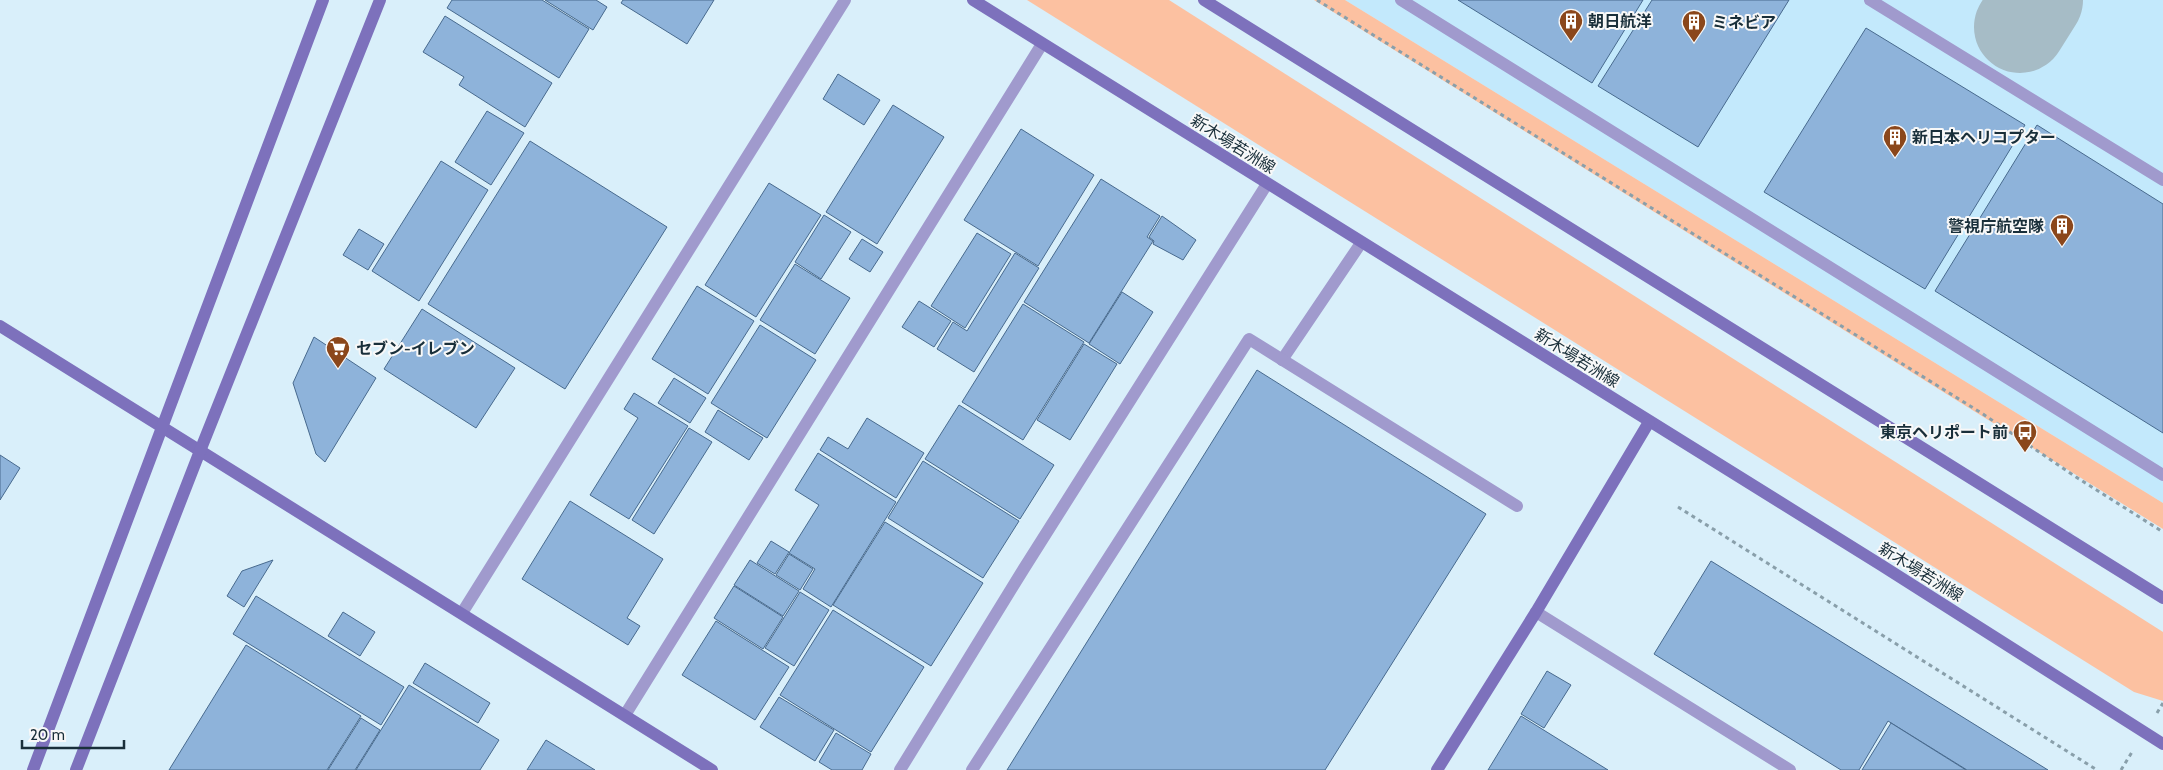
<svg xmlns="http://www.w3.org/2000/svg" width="2163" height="770" font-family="Cabin,'Noto Sans JP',sans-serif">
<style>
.built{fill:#c3e9fc}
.green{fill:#fcc1a1}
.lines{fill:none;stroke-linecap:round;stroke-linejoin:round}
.taxiway{stroke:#a6bcc6;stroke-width:92}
.building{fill:#8eb3da;stroke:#486a8e}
.path{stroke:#899faa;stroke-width:3;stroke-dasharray:4 4;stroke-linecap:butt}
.lane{stroke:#a09acd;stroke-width:12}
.street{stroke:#a09acd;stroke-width:12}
.secondary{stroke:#7d71bc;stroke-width:12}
.labels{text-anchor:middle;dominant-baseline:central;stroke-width:4;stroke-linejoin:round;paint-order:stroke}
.poi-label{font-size:16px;font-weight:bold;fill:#192f3a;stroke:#f8f8f8;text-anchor:start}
.street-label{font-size:16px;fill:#192f3a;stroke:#f8f8f8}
</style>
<rect width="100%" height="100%" fill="#d9effa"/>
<path class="built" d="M1345,0H2163V503Z"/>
<g class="green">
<path d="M1027,0H1169L2163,632V701L2134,692Z"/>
<path d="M1314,0H1345L2163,503V529Z"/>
</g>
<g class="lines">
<path class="taxiway" d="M2020,27L2037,0"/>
</g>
<g class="building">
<path d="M452,0H542L589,29L559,78L447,8Z"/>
<path d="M545,0H596L607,7L593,30Z"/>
<path d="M623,0H714L687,44L621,3Z"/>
<path d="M1458,0H1643L1592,83Z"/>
<path d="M1652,0H1789L1698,147L1598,86Z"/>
<path d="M445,16L552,83L525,127L459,85L464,77L423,52Z"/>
<path d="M1866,28L2025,125L1925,289L1764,192Z"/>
<path d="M838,74L880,100L864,125L823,99Z"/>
<path d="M893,105L944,137L877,244L826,212Z"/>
<path d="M487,111L524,133L491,185L455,162Z"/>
<path d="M2037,125L2163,204V433L1935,291Z"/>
<path d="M1021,129L1094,175L1038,266L964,220Z"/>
<path d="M530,141L667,227L565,389L428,304Z"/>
<path d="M441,161L488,190L419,301L372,271Z"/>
<path d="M1101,179L1160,216L1147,237L1153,241L1089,343L1024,302Z"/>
<path d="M769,183L821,215L756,317L705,285Z"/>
<path d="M824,215L851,232L821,279L795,262Z"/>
<path d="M1162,216L1196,240L1183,260L1153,244L1154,241L1149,237Z"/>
<path d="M359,229L384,244L368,270L343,255Z"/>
<path d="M977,233L1011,254L965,328L931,306Z"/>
<path d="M862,239L883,252L870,272L849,259Z"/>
<path d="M1015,253L1039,268L974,372L937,349L953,322L967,331Z"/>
<path d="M795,264L850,298L815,354L760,320Z"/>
<path d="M697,286L754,321L708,394L652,359Z"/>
<path d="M1122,292L1153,312L1120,364L1089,344Z"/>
<path d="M919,301L951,321L934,347L902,327Z"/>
<path d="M1023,304L1084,342L1023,440L962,402Z"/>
<path d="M422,309L515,368L476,428L384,369Z"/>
<path d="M760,325L816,360L767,438L711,403Z"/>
<path d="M314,337L376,378L325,462L316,454L293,383Z"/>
<path d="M1084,344L1117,364L1070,440L1037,420Z"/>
<path d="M1257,370L1486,514L1325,770H1007Z"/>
<path d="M674,378L706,398L690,423L658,403Z"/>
<path d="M634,393L688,426L629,519L590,495L638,418L624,409Z"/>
<path d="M959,405L1054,465L1020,519L925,459Z"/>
<path d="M718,410L763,438L749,460L705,432Z"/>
<path d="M867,418L924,453L896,498L820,450L828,437L848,449Z"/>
<path d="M689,428L712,442L654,534L632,520Z"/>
<path d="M818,453L896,502L831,607L803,589L815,569L789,553L819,505L795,490Z"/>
<path d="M0,455L20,468L0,500Z"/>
<path d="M923,461L1019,521L983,578L888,518Z"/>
<path d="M570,501L663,559L627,618L640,626L628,645L522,579Z"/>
<path d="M885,522L983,583L931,666L833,605Z"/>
<path d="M771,541L789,552L775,574L757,563Z"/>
<path d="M789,554L813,569L800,590L776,575Z"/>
<path d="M273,560L244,607L227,596L242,571Z"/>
<path d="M750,560L799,591L783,616L734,585Z"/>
<path d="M1711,561L2048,770H1967L1888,721L1859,770H1841L1654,654Z"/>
<path d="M734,586L783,617L763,649L714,618Z"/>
<path d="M800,592L829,610L794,666L765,648Z"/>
<path d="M256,596L404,687L381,725L233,634Z"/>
<path d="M833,610L924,667L871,752L780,695Z"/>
<path d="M343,612L375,632L360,656L328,636Z"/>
<path d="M716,621L789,667L755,720L682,675Z"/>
<path d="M246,645L361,716L327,770H169Z"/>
<path d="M425,663L490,703L478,723L413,683Z"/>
<path d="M1547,671L1571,685L1544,728L1521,714Z"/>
<path d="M409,685L499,740L480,770H356Z"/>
<path d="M779,697L834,730L815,761L760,727Z"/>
<path d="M1521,716L1608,770H1488Z"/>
<path d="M361,718L380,730L355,770H328Z"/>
<path d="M1891,723L1966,770H1862Z"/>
<path d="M836,733L871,754L862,770H832L819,762Z"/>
<path d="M546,740L595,770H527Z"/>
</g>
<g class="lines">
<g class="path">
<path d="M1317,0L1983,414L2076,477L2163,532"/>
<path d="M1678,507L2097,770"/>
<path d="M2157,713L2163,703"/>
<path d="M2121,770L2132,752"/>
</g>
<g class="lane">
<path d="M1401,0L2163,475"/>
<path d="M1870,0L2163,180"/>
<path d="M1282,360L1361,243"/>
<path d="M1536,612L1790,770"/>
<path d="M972,770L1249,339L1517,506"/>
</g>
<g class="street">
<path d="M462,613L845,0"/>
<path d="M625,715L1042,44"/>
<path d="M900,770L1023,570L1267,184"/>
</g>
<g class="secondary">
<path d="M973,0L1881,565L2163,744"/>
<path d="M1204,0L2163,598"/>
<path d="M0,326L712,770"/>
<path d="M33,770L323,0"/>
<path d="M76,770L200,451L380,0"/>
<path d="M1437,770L1536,612L1649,422"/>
</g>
</g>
<defs>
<g id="building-pin" transform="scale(1.25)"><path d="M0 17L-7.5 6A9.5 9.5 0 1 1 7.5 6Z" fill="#8b471b" stroke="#f8f8f8"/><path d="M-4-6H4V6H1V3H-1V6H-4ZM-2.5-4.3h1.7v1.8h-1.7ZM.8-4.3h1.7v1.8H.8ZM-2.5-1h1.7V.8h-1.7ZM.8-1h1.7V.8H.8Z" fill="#fff"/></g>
<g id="supermarket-pin" transform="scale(1.25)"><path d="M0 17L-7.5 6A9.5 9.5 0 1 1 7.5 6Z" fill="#8b471b" stroke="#f8f8f8"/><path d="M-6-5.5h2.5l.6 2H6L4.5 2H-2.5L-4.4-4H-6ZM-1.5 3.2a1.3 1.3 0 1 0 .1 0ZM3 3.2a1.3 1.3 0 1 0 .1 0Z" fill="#fff"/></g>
<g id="bus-pin" transform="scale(1.25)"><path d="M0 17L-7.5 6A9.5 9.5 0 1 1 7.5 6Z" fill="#8b471b" stroke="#f8f8f8"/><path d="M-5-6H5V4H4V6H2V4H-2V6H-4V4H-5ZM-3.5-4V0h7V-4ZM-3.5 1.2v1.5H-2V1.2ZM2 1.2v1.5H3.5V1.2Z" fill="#fff"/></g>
</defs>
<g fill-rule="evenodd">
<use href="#building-pin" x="1571" y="21"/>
<use href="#building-pin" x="1694" y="22"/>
<use href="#building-pin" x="1895" y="137"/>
<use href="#building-pin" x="2062" y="226"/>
<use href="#supermarket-pin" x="338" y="348"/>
<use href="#bus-pin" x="2025" y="432"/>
</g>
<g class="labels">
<g class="poi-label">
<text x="1588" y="21">朝日航洋</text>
<text x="1712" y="22">ミネビア</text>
<text x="1912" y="137">新日本ヘリコプター</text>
<text x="2044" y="226" text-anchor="end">警視庁航空隊</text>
<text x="356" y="348">セブン-イレブン</text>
<text x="2008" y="432" text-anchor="end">東京ヘリポート前</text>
</g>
<g class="street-label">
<text transform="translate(1233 144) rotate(32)">新木場若洲線</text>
<text transform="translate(1577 358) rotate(32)">新木場若洲線</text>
<text transform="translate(1921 572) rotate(32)">新木場若洲線</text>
</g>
</g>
<path d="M22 740v8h102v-8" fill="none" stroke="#192f3a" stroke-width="2.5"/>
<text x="30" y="740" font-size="15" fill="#192f3a" stroke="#f8f8f8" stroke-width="4" paint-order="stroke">20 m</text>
</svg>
